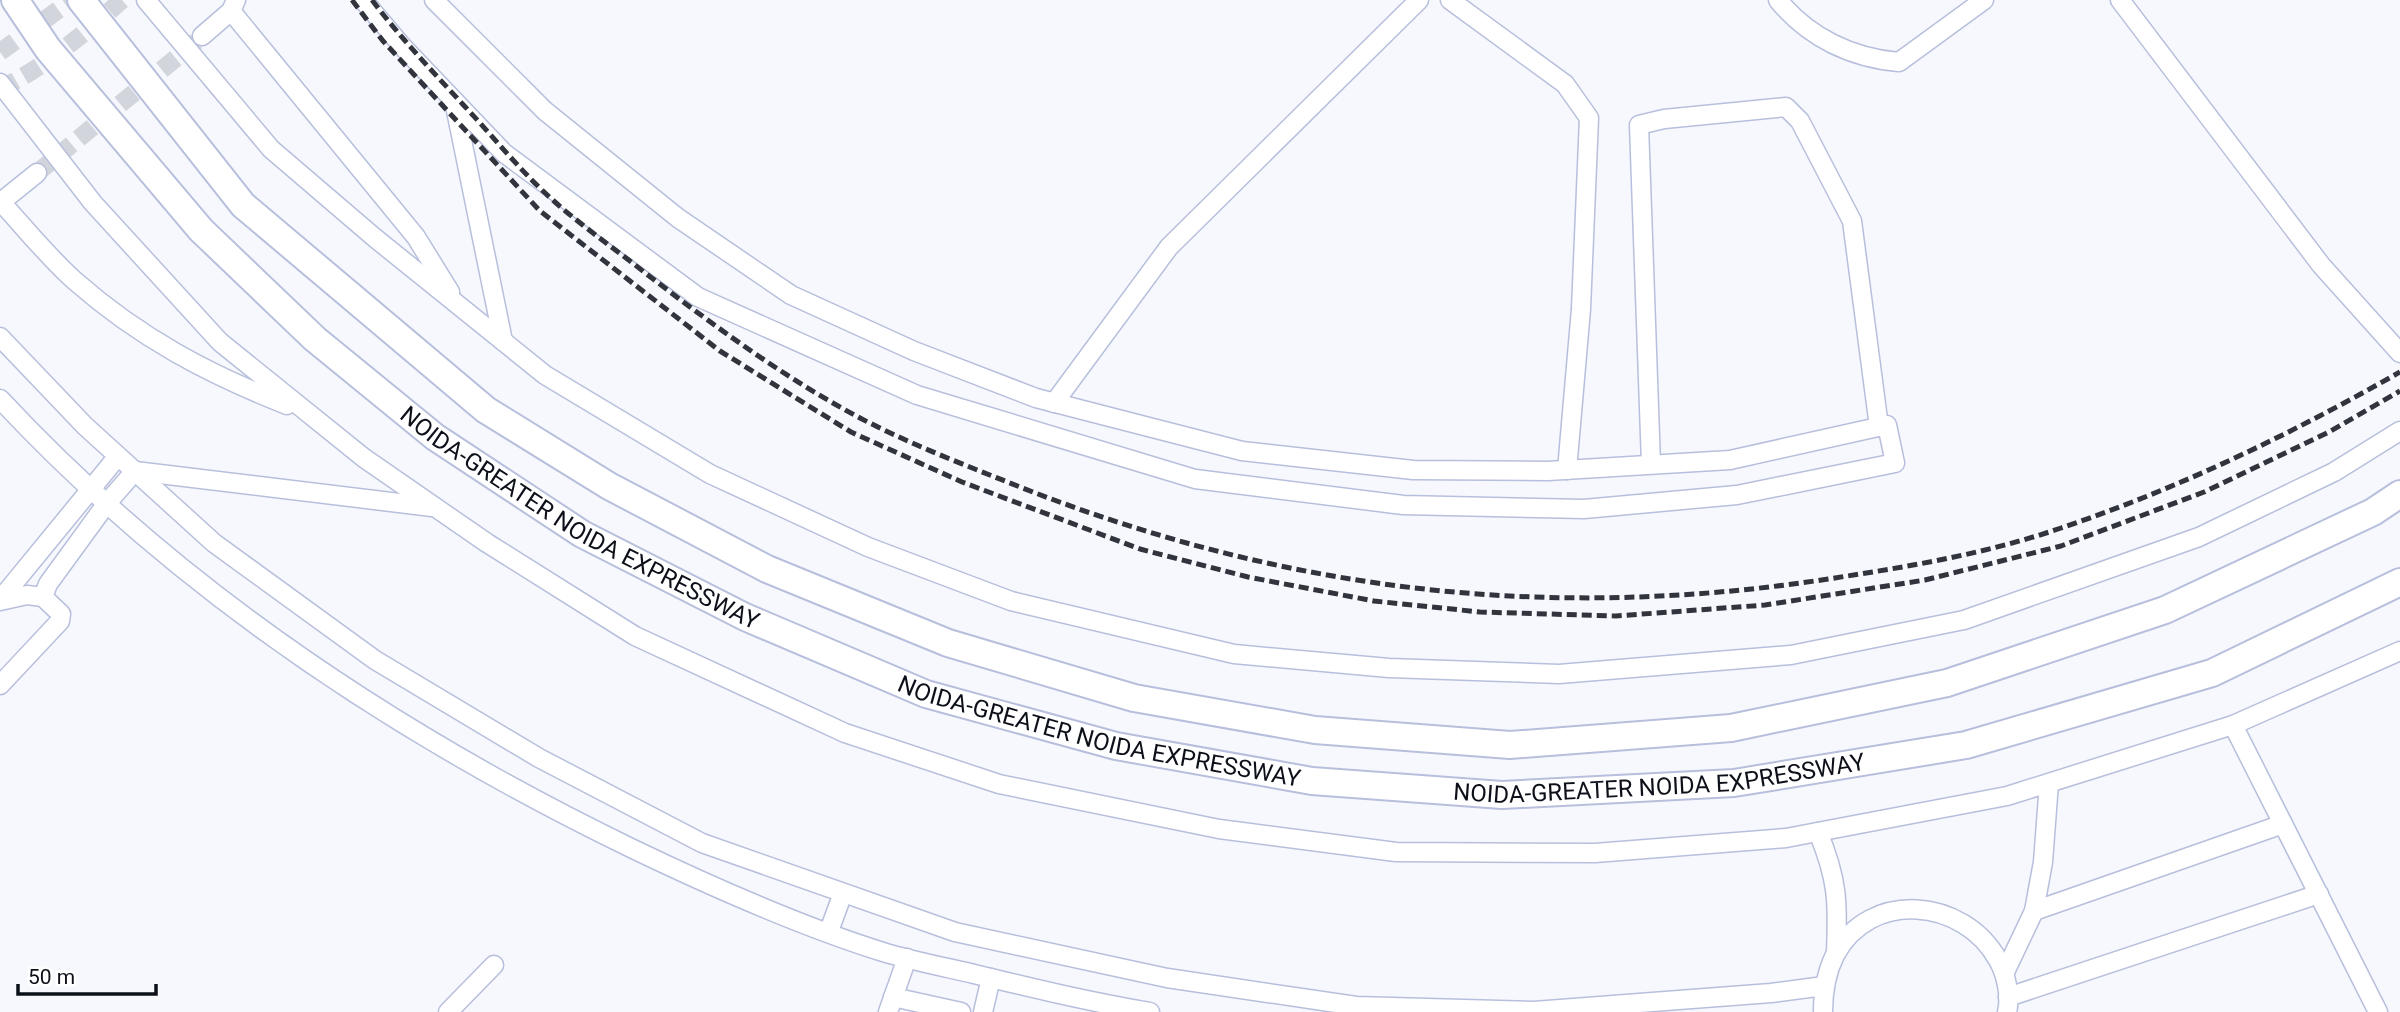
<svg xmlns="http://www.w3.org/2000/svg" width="2400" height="1012" font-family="Roboto,sans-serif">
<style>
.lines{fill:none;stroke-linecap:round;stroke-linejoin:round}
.minor-tunnel{stroke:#d3d5dc;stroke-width:18;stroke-dasharray:18 9;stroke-linecap:butt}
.minor-casing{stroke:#b8bfdc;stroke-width:21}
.highway-casing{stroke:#b8bfdc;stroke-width:30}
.minor{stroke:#fff;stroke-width:18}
.highway{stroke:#fff;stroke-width:26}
.rail{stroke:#31343c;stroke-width:5;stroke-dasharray:10 5;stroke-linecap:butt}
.labels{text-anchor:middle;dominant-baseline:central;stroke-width:7;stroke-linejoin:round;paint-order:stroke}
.street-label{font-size:24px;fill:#0d1019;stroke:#fff}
</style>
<rect width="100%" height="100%" fill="#f6f8fe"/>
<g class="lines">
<g class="minor-tunnel">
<path d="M0,52L72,0"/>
<path d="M0,89C46,66 84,34 122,0"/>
<path d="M37,173L199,39"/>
</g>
<g class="minor-casing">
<g id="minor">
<path d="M146,0L271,149L375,238L545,375L710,474L868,547L1011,601L1234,654L1389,668L1559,674L1791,655L1964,620L2199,537L2334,472L2400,431"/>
<path d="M363,0L402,46L504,153L698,297L917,395L1195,479L1403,505L1584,509L1737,495L1895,463L1887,425L1730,460L1548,471L1413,470L1242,451L1036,398L914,351L791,295L678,218L545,111L434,0"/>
<path d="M1450,0L1565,84L1589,118L1581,309L1567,470"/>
<path d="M1778,0C1809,38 1852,58 1899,62L1984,0"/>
<path d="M2120,0L2321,265L2400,353"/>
<path d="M231,11L416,237L450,292"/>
<path d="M202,36L231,11L236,0"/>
<path d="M0,83L93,203L220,342L364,458L487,543L635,636L845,733L999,784L1219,829L1396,852L1595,853L1786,838L2007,796L2233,725L2400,651"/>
<path d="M454,101L503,341"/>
<path d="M37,173L1,202C25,228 48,257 75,281C140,338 208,374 287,405"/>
<path d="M0,337L85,426L214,543L375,660L539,758L702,843L955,932L1167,978L1356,1006L1534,1011L1771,993L1824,986"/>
<path d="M0,399C177,589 398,735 631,848C712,887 797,925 883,952C913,961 944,967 974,974C1032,988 1090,1002 1150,1012"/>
<path d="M1054,403L1169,247L1419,0"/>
<path d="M1651,464L1639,125L1664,119L1786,107L1800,121L1852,221L1879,427"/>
<path d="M0,600L118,456"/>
<path d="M0,601L27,595L43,597"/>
<path d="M0,685L60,621L61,614L43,597L48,584L107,503L135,471L432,507"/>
<path d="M2233,725L2378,1012"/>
<path d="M1818,832C1838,880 1838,902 1836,953"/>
<path d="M2034,911L2283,824"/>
<path d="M829,931L843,893"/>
<path d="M2005,972L2034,911L2043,862L2049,783"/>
<path d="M893,997L961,1012"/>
<path d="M2008,997L2319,894"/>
<path d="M448,1012L494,965"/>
<path d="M888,1012L907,958"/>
<path d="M983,1012L991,978"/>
<path d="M1823,1012C1823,992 1826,973 1835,955C1870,889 1964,898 1998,960C2006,974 2011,996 2007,1012"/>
</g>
</g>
<g class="highway-casing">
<g id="highway">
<path id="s1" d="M15,0L48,49L201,230L315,339L435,437L582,534L745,617L926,694L1116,746L1312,781L1502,795L1734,783L1966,745L2212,673L2400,582"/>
<path d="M81,0L243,205L486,410L609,486L767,569L948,643L1134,698L1315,730L1510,745L1731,728L1947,683L2165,610L2373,512L2400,494"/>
</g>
</g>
<use href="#minor" class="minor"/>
<use href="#highway" class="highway"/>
<g class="rail">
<path d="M352,0L383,41L540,211L720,351L851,432L962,482L1140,549L1248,577L1374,601L1480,612L1616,616L1765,605L1925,580L2061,546L2204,492L2329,432L2400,391"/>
<path d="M372,0C402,40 436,75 469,111C497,141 524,175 555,202C583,227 614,248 644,272C713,325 783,377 860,418C906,442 957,462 1005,481C1275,590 1540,623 1828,579C1906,567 1986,554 2061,528C2180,488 2291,434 2400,372"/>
</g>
</g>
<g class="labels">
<g class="street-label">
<text stroke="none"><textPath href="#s1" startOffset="775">NOIDA-GREATER NOIDA EXPRESSWAY</textPath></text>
<text stroke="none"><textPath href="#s1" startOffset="1342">NOIDA-GREATER NOIDA EXPRESSWAY</textPath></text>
<text stroke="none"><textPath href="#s1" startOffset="1909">NOIDA-GREATER NOIDA EXPRESSWAY</textPath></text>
</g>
</g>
<path d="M18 984v10h138v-10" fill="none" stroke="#0d1019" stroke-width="3.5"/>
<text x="28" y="984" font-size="21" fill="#0d1019" stroke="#ffffff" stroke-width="5" paint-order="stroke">50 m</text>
</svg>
